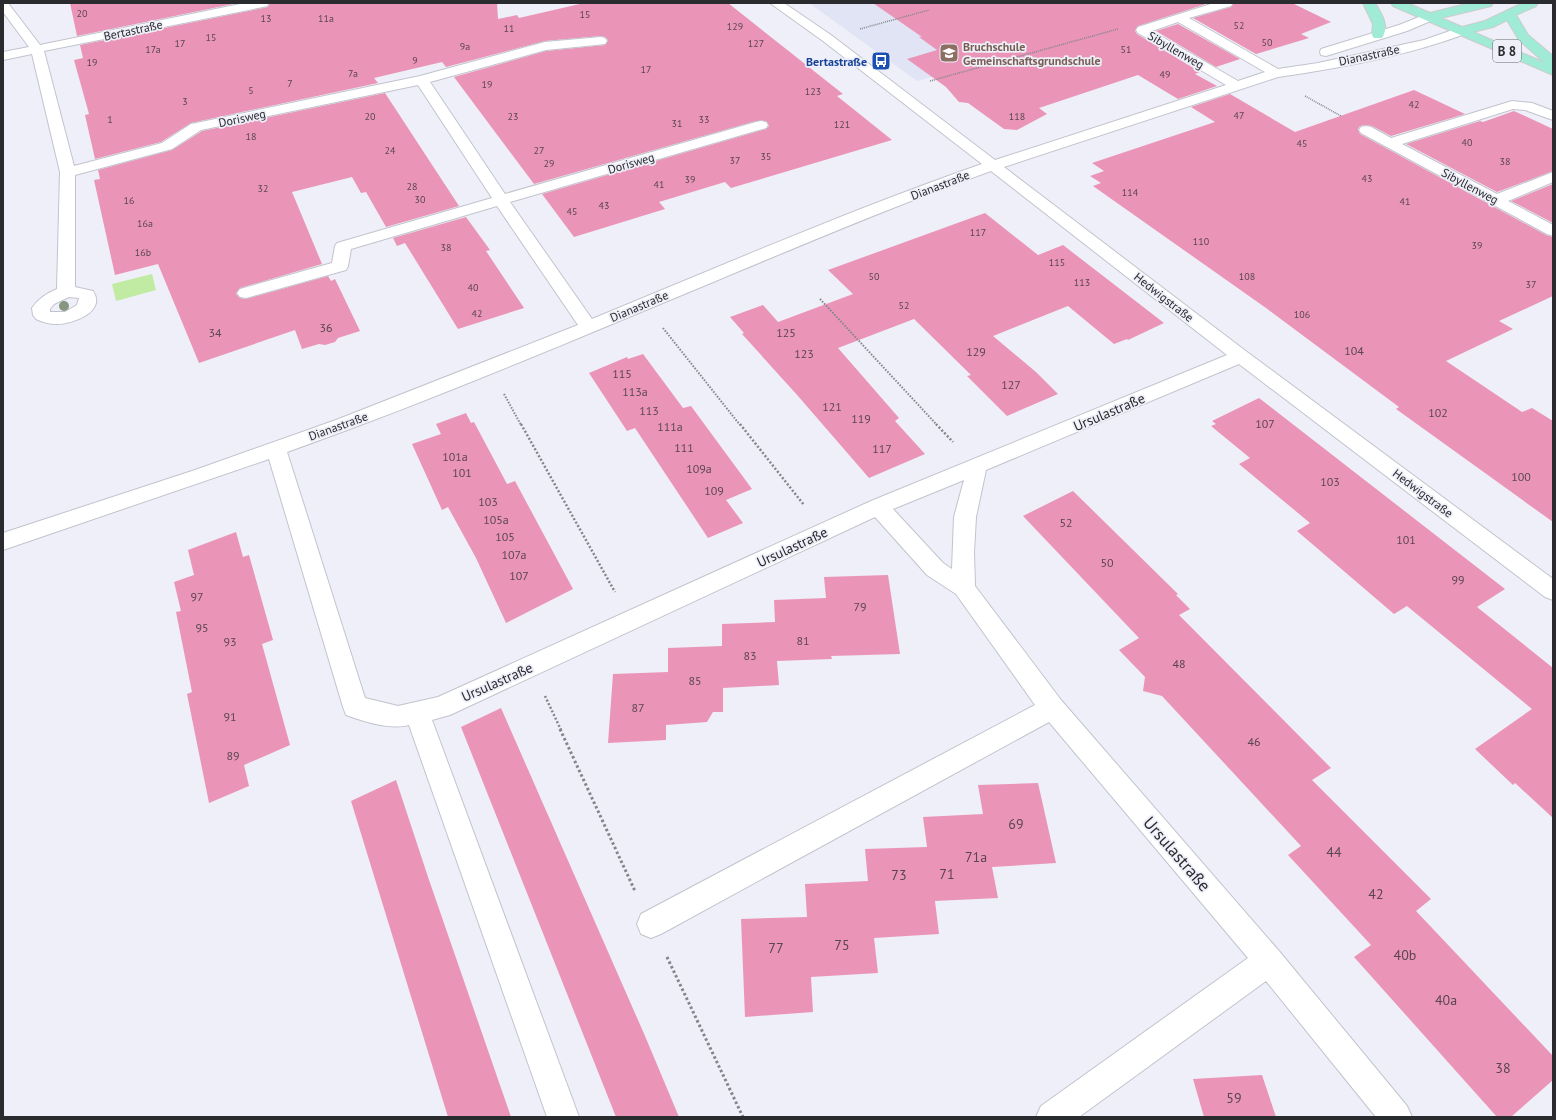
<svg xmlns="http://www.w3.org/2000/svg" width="1556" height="1120" font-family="'PT Sans',sans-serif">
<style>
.built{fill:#e0e4f4}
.green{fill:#c1eba2}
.building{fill:#ea95b8}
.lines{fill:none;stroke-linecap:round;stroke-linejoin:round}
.minor-casing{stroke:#c2c4cd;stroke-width:2}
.major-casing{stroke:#cccccd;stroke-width:2}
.path-far3{stroke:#84858b;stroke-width:1.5;stroke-dasharray:1 1;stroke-linecap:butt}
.path-far2{stroke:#84858b;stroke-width:2;stroke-dasharray:1.5 1.5;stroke-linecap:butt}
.path-far1{stroke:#84858b;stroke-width:2.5;stroke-dasharray:2 2;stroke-linecap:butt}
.path{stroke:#84858b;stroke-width:3;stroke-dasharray:2.5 2.5;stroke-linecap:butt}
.minor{fill:#fff;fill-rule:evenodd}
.major{fill:#9febd5;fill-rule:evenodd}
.tree{fill:#87967e}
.labels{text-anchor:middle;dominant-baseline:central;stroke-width:3.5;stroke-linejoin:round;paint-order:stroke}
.far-number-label{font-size:10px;fill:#5a4650}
.far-street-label{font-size:12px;fill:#2a2b2e;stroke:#eeeff8}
.far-education-label{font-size:12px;font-weight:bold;fill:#785e54;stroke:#eeeff8;text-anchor:start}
.far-transit-label{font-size:12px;font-weight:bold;fill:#164399;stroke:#eeeff8;text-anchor:end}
.number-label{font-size:12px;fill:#5a4650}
.shield{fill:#eeeff8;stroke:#65666b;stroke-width:1}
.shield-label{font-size:13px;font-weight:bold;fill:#2a2b2e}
.street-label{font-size:14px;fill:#2a2b2e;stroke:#eeeff8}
.near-number-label{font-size:14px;fill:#5a4650}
.near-street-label{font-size:17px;fill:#2a2b2e;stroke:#eeeff8}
</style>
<rect width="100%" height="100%" fill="#eeeff8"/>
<path class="built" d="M809,3H1087L1125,24L917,81Z"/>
<path class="green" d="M152,274L156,290L116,301L112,284Z"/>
<g class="building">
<path d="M70,3H238L77,36Z"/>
<path d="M270,3H497L498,19L517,15L519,18L584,3H728L843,94L837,96L892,140L731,188L725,182L659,202L665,209L574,237L542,194L766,129L769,126L766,121H756L534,184L454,77L546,51L605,45L608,40L605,37L601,36L545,41L446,67L442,62L374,78L378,83L191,123L161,142L95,159L85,115L89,114L74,60L83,58L80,45L263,8L268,7Z"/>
<path d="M873,3H1209L1138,26L1135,31L1137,34L1200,72L1195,74L1217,86L1178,99L1138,75L1039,108L1047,114L1017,130L1004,129L968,103L959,102L946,87L907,59L937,50L919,37H922Z"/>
<path d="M1234,3H1292L1331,22L1301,34L1309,38L1256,54L1193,18L1231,7Z"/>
<path d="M1178,24L1240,59L1216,67L1156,31Z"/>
<path d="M1414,90L1465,114L1391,136L1372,126L1366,125L1360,126L1358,129L1360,134L1546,235L1553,237V296L1499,321L1513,329L1446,361L1522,412L1532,408L1553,421V522L1396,409L1399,407L1266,308L1093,186L1101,183L1090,176L1104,171L1092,163L1215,122L1191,107L1230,94L1295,132Z"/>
<path d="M385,93L459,206L386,227L366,192L361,193L352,177L292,192L322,264L240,288L236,294L240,298L246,299L328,276L331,281L335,279L360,331L338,338L335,342L325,345L319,344L302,349L295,330L199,363L158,264L115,275L94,180L100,179L98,170L172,150L202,131Z"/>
<path d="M1514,111L1553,129V171L1497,192L1406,144L1480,121L1483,122Z"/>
<path d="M1553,184V223L1511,201Z"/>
<path d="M985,213L1038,255L1063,245L1164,323L1128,340L1127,339L1114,344L1068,306L993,336L1036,372L1058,394L1007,416L967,376L971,375L914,319L838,348L899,418L895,421L925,454L869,478L798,396L742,334L744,333L730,317L763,305L778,322L853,294L828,270Z"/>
<path d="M466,217L490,250L486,251L524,308L458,329L405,243L397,246L393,238Z"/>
<path d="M643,354L683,408L691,406L752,489L726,500L743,523L708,538L635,428L627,431L589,373L627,357L628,359Z"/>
<path d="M1259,398L1505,589L1477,607L1553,668V818L1515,783L1513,785L1475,749L1532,709L1407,606L1394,614L1297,531L1310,523L1239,464L1250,458L1211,426L1216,424L1212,421Z"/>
<path d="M466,413L471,423L474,422L507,484L515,481L573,589L506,623L476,558L448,507L442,510L412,444L441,434L436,424Z"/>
<path d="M1073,491L1178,594L1176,595L1190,609L1179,615L1331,768L1312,780L1431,899L1416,911L1553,1056V1080L1511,1117H1497L1354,957L1371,945L1288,855L1301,846L1162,696L1143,691L1145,677L1119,650L1139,638L1023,516Z"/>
<path d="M236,532L243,557L249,555L273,640L262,644L290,745L244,765L249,786L209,803L187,694L192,692L176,612L181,611L174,582L194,575L188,550Z"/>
<path d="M888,575L900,654L831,656L832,659L777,661L779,685L723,688V712H713L707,722L666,725V740L608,743L613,674L668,672V648L722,646V624L775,622L774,600L826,598L824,577Z"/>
<path d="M501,708L645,1036L679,1117H616L461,727Z"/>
<path d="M396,780L428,877L511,1117H448L351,801Z"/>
<path d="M1038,783L1056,863L992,867L998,898L935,901L939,934L874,938L878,973L811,977L813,1012L745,1017L741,919L807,917L805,884L868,881L865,849L927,847L923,817L983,814L978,785Z"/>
<path d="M1262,1075L1276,1117H1204L1193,1079Z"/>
</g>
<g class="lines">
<g class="minor-casing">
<g id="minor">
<path d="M3,3H8L40,45L245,3H269L267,6L263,7L44,51L74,166L162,143L191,124L196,123L420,76L545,42L601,37L605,38L607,41L605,44L546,50L430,82L505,194L756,122L761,121L766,122L768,125L766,128L510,202L592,319C721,266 850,210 982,164L823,41L770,3H784L831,35L995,160L1226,85L1138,33L1136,30L1138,27L1214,3H1233L1231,6L1189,18L1278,69L1318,63L1424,40L1461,27L1465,28L1467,31L1465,34C1406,56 1341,68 1278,77L1004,167L1247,352L1553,579V600L1545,597L1239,364L986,470L976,517L974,552L975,586L1061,700L1279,951L1407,1106L1412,1117H1376L1266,981L1079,1117H1036L1041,1106L1248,958L1049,722L661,934L651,938L641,934L637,924L641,914L1035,705L956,594L927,575L875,517L450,715L432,720L579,1117H547L409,725C390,730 365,722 346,715L343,707L269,459L3,550V533L195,470L336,420L578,325L497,206L351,249L348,266L346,270L246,298L240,297L237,293L240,289L332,263L335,246L337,243L492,198L418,85L201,130L172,149L75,175V287L93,291C107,312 72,324 57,324C49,324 42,322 36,319L33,315L32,308C39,298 46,294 57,289L60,172L32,54L3,60V52L29,47L3,12ZM1178,22L1265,72L1238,81L1152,31ZM991,171L1227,355L871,501L438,697L398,706L365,698L287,452C433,400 576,339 718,280C809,242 899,204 991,171ZM69,297L79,298L77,305L65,312H50V309L54,304ZM964,480L954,517L952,569L943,563L893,509Z"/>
<path d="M1429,13L1433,14L1435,17L1433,20L1407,31L1326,56L1321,55L1320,52L1321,49L1399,25Z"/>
<path d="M1512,101L1532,103L1553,111V120L1525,110L1513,109L1402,144L1497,194L1553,172V182L1508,201L1553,225V236L1547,234L1385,146L1361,133L1359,130L1361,127L1366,126L1371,127L1391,138Z"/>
</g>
</g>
<g class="major-casing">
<g id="major">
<path d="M1363,3H1375C1381,13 1390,26 1382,38H1374L1372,35L1373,24Z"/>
<path d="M1391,3H1407L1430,13L1470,3H1493L1491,6L1441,18L1462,27L1485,21L1523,3H1538L1536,6L1516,15L1528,35L1553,56V75L1393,6ZM1507,20L1519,40L1545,63L1473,32L1493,27Z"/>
</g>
</g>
<g class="path-far3">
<path d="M860,29L929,10"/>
<path d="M930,81L1118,29"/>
<path d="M1305,96L1341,116"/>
</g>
<g class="path-far2">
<path d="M820,299L937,425"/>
<path d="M663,328L740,425"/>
<path d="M504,394L521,425"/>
</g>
<g class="path-far1">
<path d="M521,424L615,592"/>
<path d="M740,424L804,505"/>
<path d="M936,424L953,442"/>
<path d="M545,696L561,730"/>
</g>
<g class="path">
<path d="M560,729L635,891"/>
<path d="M667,957L743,1117"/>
</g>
<use href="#minor" class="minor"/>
<use href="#major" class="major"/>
</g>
<circle class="tree" cx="64" cy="306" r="5"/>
<defs>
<g id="school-square" transform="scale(1)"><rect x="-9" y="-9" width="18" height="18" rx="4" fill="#8d6e63" stroke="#eeeff8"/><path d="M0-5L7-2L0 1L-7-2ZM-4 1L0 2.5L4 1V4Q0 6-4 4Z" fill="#fff"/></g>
<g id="bus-square" transform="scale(1)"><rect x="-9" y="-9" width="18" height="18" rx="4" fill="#1a4fb4" stroke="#eeeff8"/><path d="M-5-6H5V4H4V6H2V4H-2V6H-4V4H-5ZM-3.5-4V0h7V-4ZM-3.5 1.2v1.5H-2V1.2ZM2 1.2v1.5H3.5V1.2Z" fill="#fff"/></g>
</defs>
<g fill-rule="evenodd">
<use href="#school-square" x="949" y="53"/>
<use href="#bus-square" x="881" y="61"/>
</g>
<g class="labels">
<g class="far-number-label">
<text x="82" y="13">20</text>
<text x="585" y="14">15</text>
<text x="266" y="18">13</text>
<text x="326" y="18">11a</text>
<text x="1239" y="25">52</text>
<text x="735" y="26">129</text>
<text x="509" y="28">11</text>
<text x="211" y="37">15</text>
<text x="1267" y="42">50</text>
<text x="180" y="43">17</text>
<text x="756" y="43">127</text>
<text x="465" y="46">9a</text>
<text x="153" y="49">17a</text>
<text x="1126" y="49">51</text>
<text x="415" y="60">9</text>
<text x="92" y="62">19</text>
<text x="646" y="69">17</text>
<text x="353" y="73">7a</text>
<text x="1165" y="74">49</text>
<text x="290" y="83">7</text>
<text x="487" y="84">19</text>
<text x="251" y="90">5</text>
<text x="813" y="91">123</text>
<text x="185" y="101">3</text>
<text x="1414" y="104">42</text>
<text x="1239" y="115">47</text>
<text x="370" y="116">20</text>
<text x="513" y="116">23</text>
<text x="1017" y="116">118</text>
<text x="110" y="119">1</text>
<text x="704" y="119">33</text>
<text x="677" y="123">31</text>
<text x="842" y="124">121</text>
<text x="251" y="136">18</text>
<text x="1467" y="142">40</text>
<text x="1302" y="143">45</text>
<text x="390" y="150">24</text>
<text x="539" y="150">27</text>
<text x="766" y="156">35</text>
<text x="735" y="160">37</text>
<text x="1505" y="161">38</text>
<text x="549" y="163">29</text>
<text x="1367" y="178">43</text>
<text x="690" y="179">39</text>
<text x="659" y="184">41</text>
<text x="412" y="186">28</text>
<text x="263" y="188">32</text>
<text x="1130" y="192">114</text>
<text x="420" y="199">30</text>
<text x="129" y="200">16</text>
<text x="1405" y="201">41</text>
<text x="604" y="205">43</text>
<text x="572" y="211">45</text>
<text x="145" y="223">16a</text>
<text x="978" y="232">117</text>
<text x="1201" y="241">110</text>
<text x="1477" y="245">39</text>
<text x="446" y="247">38</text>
<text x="143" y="252">16b</text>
<text x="1057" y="262">115</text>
<text x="874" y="276">50</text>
<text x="1247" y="276">108</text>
<text x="1082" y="282">113</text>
<text x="1531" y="284">37</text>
<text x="473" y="287">40</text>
<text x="904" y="305">52</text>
<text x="477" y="313">42</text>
<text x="1302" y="314">106</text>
</g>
<g class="far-street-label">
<text transform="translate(133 30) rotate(-12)">Bertastraße</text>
<text transform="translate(1176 50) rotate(30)">Sibyllenweg</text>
<text transform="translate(1369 55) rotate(-12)">Dianastraße</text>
<text transform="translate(242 118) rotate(-12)">Dorisweg</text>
<text transform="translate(631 163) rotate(-16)">Dorisweg</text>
<text transform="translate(940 185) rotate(-21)">Dianastraße</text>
<text transform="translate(1470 186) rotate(28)">Sibyllenweg</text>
<text transform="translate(1164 297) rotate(38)">Hedwigstraße</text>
<text transform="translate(639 306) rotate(-23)">Dianastraße</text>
<text transform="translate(338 426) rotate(-20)">Dianastraße</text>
<text transform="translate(1423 493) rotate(37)">Hedwigstraße</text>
</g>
<g class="far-education-label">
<text x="963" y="46">Bruchschule<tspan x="963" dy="14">Gemeinschaftsgrundschule</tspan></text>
</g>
<g class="far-transit-label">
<text x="867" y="61">Bertastraße</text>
</g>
<g class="number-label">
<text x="326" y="327">36</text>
<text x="215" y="332">34</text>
<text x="786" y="332">125</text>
<text x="1354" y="350">104</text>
<text x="976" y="351">129</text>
<text x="804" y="353">123</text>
<text x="622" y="373">115</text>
<text x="1011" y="384">127</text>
<text x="635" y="391">113a</text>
<text x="832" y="406">121</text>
<text x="649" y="410">113</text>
<text x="1438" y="412">102</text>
<text x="861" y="418">119</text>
<text x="1265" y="423">107</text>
<text x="670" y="426">111a</text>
<text x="684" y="447">111</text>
<text x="882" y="448">117</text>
<text x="455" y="456">101a</text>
<text x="699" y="468">109a</text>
<text x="462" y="472">101</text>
<text x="1521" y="476">100</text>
<text x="1330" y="481">103</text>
<text x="714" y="490">109</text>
<text x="488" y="501">103</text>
<text x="496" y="519">105a</text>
<text x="1066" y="522">52</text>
<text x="505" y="536">105</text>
<text x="1406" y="539">101</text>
<text x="514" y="554">107a</text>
<text x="1107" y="562">50</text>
<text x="519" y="575">107</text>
<text x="1458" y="579">99</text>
<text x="197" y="596">97</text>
<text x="860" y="606">79</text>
<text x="202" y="627">95</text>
<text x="803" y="640">81</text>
<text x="230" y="641">93</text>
<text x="750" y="655">83</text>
<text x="1179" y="663">48</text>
<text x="695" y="680">85</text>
<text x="638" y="707">87</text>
<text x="230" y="716">91</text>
<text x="1254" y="741">46</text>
<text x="233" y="755">89</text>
</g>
<rect class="shield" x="1493" y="40" width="28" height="22" rx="3"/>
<g class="shield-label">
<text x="1507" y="51">B 8</text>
</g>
<g class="street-label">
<text transform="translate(1109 412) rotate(-23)">Ursulastraße</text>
<text transform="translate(792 547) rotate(-25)">Ursulastraße</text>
<text transform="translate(497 682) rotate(-24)">Ursulastraße</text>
</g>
<g class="near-number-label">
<text x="1016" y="824">69</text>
<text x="1334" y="852">44</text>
<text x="976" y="857">71a</text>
<text x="947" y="874">71</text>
<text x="899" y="875">73</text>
<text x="1376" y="894">42</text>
<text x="842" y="945">75</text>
<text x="776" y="948">77</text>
<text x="1405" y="955">40b</text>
<text x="1446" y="1000">40a</text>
<text x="1503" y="1068">38</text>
<text x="1234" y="1098">59</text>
</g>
<g class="near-street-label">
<text transform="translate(1177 854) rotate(49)">Ursulastraße</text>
</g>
</g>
<rect width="1556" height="1120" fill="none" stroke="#2a2b2e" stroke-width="8"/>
</svg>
